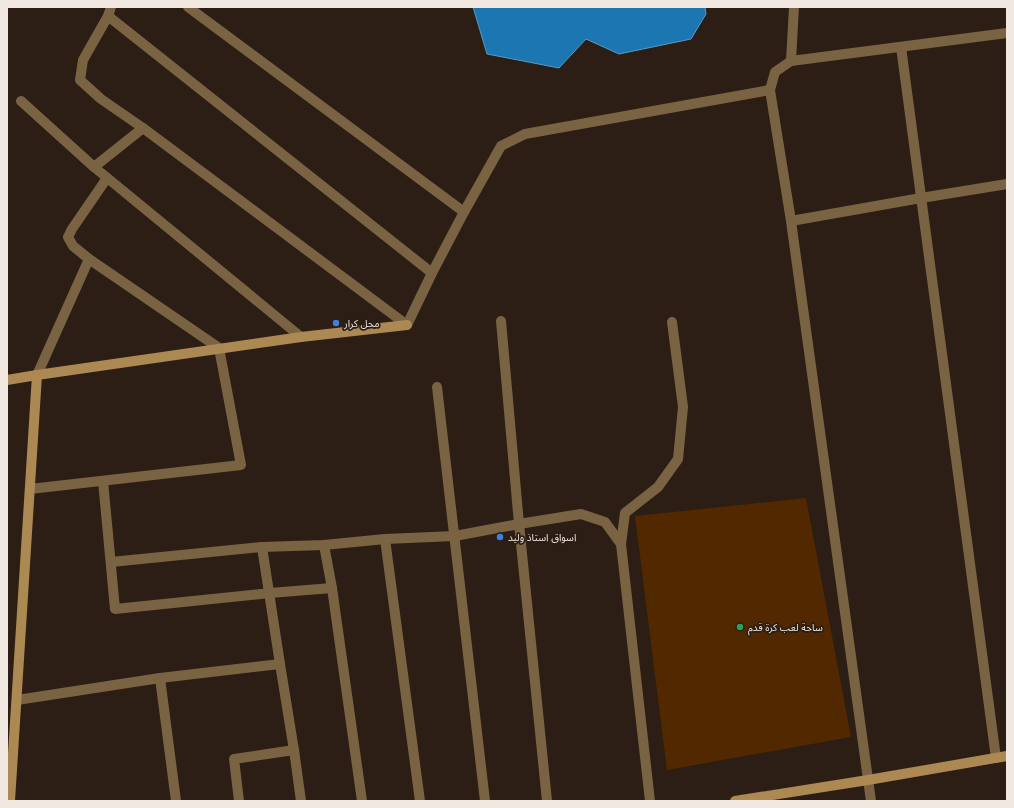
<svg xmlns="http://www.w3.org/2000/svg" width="1014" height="808" font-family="Quicksand,'Noto Sans Arabic',sans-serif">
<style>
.green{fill:#522800}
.water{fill:#1c76b2;stroke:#5c98c0}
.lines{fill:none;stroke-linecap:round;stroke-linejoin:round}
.street{stroke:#7a6343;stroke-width:10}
.secondary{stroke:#ac8853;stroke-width:10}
.shop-dot{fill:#3f7fe0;stroke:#2c1e14;stroke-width:1.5}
.leisure-dot{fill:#2e9e5b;stroke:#2c1e14;stroke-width:1.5}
.labels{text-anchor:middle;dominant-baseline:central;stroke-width:3.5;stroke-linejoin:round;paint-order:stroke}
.poi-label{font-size:10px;fill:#f1e8e1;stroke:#2c1e14;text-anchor:start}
</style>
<rect width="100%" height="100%" fill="#2c1e14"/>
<path class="green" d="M806,498L851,737L667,770L635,516Z"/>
<path class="water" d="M473,7H705L706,14L691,39L619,54L586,39L559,68L487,54Z"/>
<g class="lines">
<g class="street">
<path d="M111,7L108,16L83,60L80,80L101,99L143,128L407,325L432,273L464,212L501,146L525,134L770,90"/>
<path d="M188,7L464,212"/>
<path d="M108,16L432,273"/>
<path d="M901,47L996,758"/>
<path d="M791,61L794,7"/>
<path d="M21,101L94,167L301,337"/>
<path d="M94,167L143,128"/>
<path d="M791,221L921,198L1007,184"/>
<path d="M501,321L519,524L547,801"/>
<path d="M37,375L89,259"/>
<path d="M437,387L485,801"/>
<path d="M103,481L115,609L270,593L332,588"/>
<path d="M30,489L241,465L219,348L89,259L73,246L68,237L72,229L107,178"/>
<path d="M385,539L420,801"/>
<path d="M324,545L332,588L362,801"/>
<path d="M262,547L280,664L294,750L301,801"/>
<path d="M111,562L262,547L324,545L385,539L455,536L519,524L581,514L605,522L621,544"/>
<path d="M160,678L176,801"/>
<path d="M17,700L160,678L280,664"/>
<path d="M239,801L234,759L294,750"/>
<path d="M650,801L621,544L625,513L658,487L678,459L683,407L672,322"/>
<path d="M871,801L791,221L770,90L775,72L791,61L1007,33"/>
</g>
<g class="secondary">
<path d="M7,380L37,375L301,337L407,325"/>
<path d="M10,801L37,375"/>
<path d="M735,801L868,780L1007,756"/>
</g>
</g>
<g class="shop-dot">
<circle cx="336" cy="323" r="4"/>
<circle cx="500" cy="537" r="4"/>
</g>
<circle class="leisure-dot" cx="740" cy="627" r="4"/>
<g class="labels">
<g class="poi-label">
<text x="344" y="323">محل كرار</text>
<text x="508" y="537">اسواق استاذ وليد</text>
<text x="748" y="627">ساحة لعب كرة قدم</text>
</g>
</g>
<rect width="1014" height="808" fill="none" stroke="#f1e8e1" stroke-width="16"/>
</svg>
